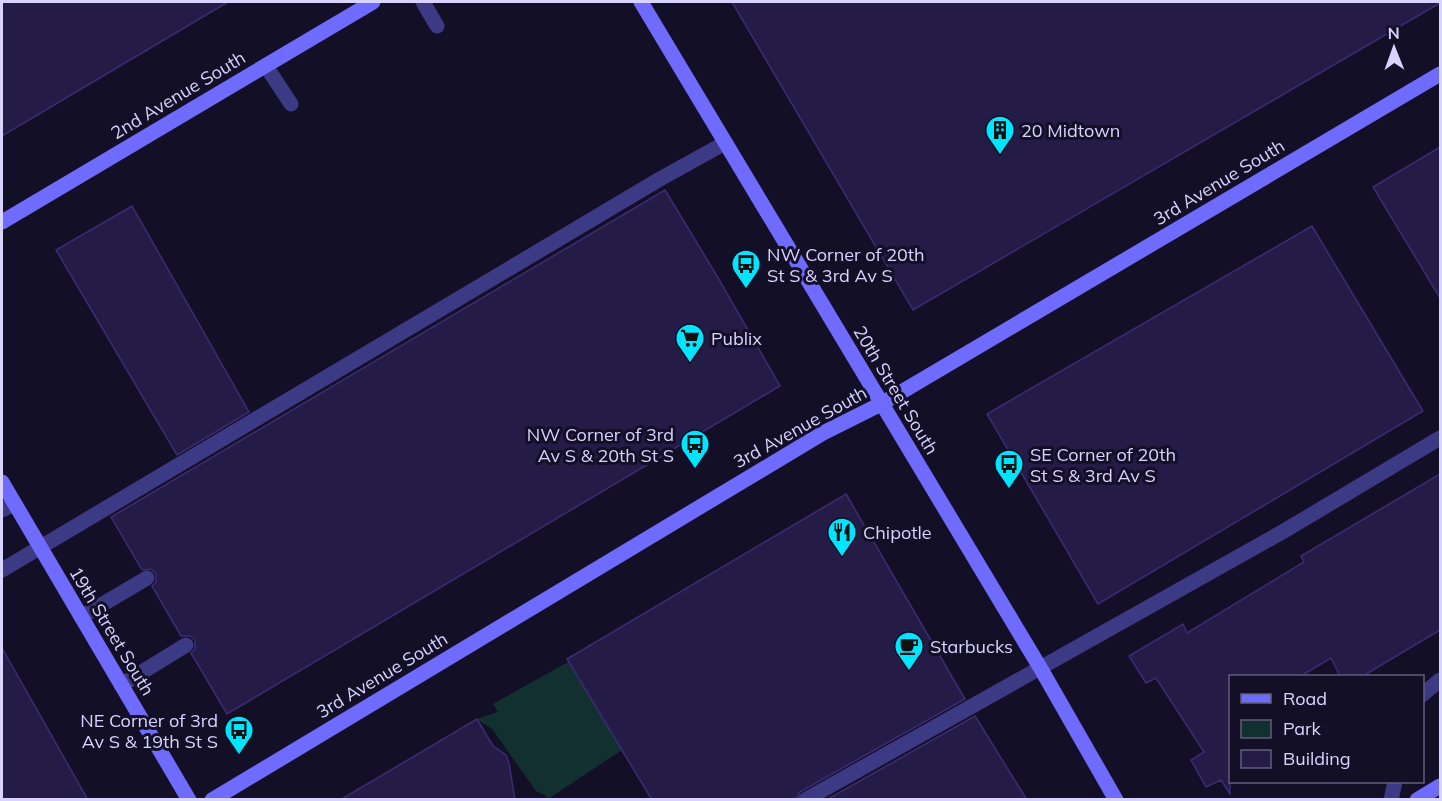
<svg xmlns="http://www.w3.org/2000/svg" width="1442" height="801" font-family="Mulish,sans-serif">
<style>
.green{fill:#12302f}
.building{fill:#241b47;stroke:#3b2d73;stroke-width:1.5}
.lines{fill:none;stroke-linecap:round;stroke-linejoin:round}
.lane{stroke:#3d3a85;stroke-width:15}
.secondary{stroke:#6f6bff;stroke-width:15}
.labels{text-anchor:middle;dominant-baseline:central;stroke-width:6;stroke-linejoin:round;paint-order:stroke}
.street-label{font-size:18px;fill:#d9d4ff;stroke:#130f26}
.poi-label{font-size:18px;fill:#d9d4ff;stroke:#130f26;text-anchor:start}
</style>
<rect width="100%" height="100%" fill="#130f26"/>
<path class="green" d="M568,662L622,750L548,799L545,795L536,791L492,729L477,719L498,712L493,704Z"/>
<g class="building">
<path d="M2,2H228L2,136Z"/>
<path d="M732,2H1440V3L913,310Z"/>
<path d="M1440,147V298L1373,187Z"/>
<path d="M665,190L717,276L780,386L227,714L191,653L195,649V640L190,636H181L152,586L156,582V574L151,569L142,570L111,517Z"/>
<path d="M132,206L249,412L177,455L56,250Z"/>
<path d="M1312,226L1423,411L1098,604L987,414Z"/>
<path d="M1440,474V630L1363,676H1340L1331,658L1301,676H1230V794L1221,780L1206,787L1191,760L1204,752L1156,678L1146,683L1129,656L1183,624L1187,633L1304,562L1301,556Z"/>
<path d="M846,494L965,699L800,792L795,800H652L567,659Z"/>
<path d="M2,648L88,800H2Z"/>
<path d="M975,716L1027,800H826Z"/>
<path d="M477,719L493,746L506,755L509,763L515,800H340Z"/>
</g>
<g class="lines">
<g class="lane">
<path d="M423,2L437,26"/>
<path d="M266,66L291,104"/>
<path d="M2,510L14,504"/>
<path d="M2,570L660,179L725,143"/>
<path d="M81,617L147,578"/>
<path d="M121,685L186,645"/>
<path d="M1422,695L1440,680"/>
<path d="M805,800L1284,531L1440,438"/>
<path d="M1391,800L1395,782"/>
</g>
<g class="secondary">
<path d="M641,2L1041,669L1116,800"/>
<path d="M2,222L373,2"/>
<path d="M2,482L189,800"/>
<path d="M212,800L823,433L881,404L1440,74"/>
<path d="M1417,800L1440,786"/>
</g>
</g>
<defs>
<g id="building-pin" transform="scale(1.5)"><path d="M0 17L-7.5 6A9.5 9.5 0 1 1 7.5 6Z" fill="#00e5ff" stroke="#130f26"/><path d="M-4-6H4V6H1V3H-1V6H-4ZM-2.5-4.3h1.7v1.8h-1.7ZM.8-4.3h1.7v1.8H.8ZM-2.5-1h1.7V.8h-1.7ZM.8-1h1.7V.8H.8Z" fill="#111"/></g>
<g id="bus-pin" transform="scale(1.5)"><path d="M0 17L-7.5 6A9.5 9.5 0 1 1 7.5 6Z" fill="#00e5ff" stroke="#130f26"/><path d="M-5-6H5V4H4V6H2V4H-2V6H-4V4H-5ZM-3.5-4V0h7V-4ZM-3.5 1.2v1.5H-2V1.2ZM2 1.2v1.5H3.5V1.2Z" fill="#111"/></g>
<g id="supermarket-pin" transform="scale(1.5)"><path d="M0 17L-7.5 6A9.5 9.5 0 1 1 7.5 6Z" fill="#00e5ff" stroke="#130f26"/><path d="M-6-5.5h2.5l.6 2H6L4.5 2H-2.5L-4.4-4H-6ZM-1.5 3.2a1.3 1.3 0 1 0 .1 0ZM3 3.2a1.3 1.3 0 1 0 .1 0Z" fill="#111"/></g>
<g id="restaurant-pin" transform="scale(1.5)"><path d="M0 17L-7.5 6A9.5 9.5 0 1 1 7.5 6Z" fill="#00e5ff" stroke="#130f26"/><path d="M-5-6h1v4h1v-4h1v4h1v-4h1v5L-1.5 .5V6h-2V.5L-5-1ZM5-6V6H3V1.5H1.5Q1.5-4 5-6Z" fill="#111"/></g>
<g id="cafe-pin" transform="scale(1.5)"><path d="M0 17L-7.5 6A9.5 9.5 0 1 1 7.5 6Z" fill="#00e5ff" stroke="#130f26"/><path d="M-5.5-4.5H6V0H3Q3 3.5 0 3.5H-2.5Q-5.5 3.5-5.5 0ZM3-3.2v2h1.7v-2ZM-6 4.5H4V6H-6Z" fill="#111"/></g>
</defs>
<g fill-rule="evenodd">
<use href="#building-pin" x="1000" y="130"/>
<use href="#bus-pin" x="746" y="264"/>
<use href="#supermarket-pin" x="690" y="338"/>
<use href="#bus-pin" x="695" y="444"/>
<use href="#bus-pin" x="1009" y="464"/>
<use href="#restaurant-pin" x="842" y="532"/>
<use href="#cafe-pin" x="909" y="646"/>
<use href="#bus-pin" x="239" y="730"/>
</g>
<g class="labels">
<g class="street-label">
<text transform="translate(178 95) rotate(-31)">2nd Avenue South</text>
<text transform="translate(1219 182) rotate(-31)">3rd Avenue South</text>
<text transform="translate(896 390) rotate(59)">20th Street South</text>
<text transform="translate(800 427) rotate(-29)">3rd Avenue South</text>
<text transform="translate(112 631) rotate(59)">19th Street South</text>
<text transform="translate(382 675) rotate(-31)">3rd Avenue South</text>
</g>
<g class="poi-label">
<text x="1021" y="130">20 Midtown</text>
<text x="767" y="254">NW Corner of 20th<tspan x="767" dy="21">St S &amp; 3rd Av S</tspan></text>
<text x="711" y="338">Publix</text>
<text x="674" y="434" text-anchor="end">NW Corner of 3rd<tspan x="674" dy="21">Av S &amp; 20th St S</tspan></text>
<text x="1030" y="454">SE Corner of 20th<tspan x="1030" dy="21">St S &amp; 3rd Av S</tspan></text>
<text x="863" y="532">Chipotle</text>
<text x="930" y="646">Starbucks</text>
<text x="218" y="720" text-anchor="end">NE Corner of 3rd<tspan x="218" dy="21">Av S &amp; 19th St S</tspan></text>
</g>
</g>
<rect width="1442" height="801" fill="none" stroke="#d9d4ff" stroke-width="6"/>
<rect x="1229" y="675" width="195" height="108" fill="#130f26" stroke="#625e7d" stroke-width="1.5"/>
<rect x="1241" y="694" width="30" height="9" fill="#6f6bff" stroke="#625e7d" stroke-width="1.5"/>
<text x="1283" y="705" font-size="18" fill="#d9d4ff">Road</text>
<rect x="1241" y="720" width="30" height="18" fill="#12302f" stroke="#625e7d" stroke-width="1.5"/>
<text x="1283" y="735" font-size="18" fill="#d9d4ff">Park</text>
<rect x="1241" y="750" width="30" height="18" fill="#241b47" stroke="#625e7d" stroke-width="1.5"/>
<text x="1283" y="765" font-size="18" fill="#d9d4ff">Building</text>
<g transform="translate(1394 48) rotate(359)" stroke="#130f26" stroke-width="4.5" paint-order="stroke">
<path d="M0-4.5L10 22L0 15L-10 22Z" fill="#d9d4ff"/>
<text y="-9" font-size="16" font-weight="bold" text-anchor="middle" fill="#d9d4ff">N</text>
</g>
</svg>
